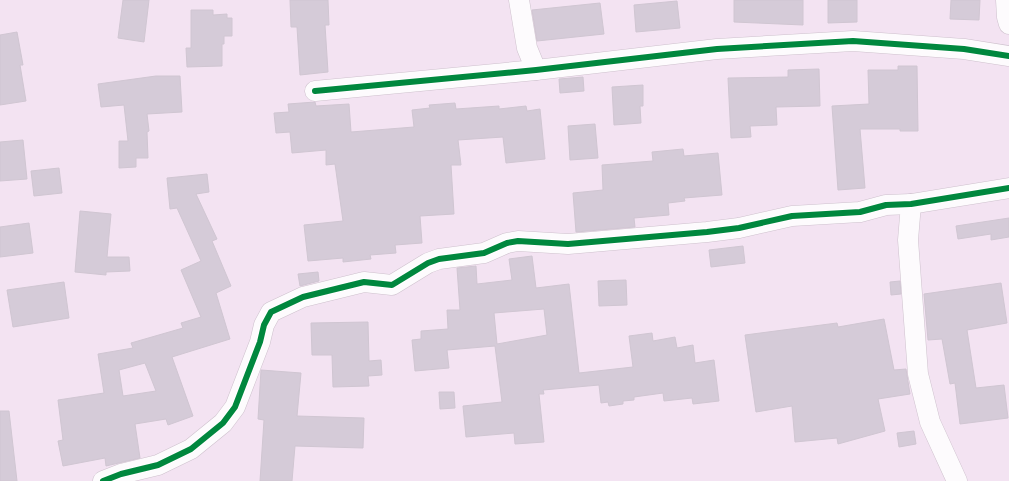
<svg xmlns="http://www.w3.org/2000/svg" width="1009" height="481" font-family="Cabin,sans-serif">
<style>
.building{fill:#d5cbd8;stroke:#d0c6d2;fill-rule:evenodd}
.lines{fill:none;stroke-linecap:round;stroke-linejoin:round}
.minor-casing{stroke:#cec1cd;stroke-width:21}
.minor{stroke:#fdfbfd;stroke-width:20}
.cycleway-casing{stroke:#fff;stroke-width:8}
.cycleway{stroke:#00873e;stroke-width:6}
</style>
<rect width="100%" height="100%" fill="#f3e3f2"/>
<g class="building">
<path d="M123,0H149L144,42L118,38Z"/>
<path d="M290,0H328L329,25H325L328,72L300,75L297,27H291Z"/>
<path d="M734,0H803V25L734,22Z"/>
<path d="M828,0H857V22L828,23Z"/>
<path d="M951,0H980L979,20L950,19Z"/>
<path d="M677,1L680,28L636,32L634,5Z"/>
<path d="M600,3L604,34L537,41L532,10Z"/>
<path d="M191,10H213V15L227,14V18H232V36H224V44H222V66L187,67L186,48H191Z"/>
<path d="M17,32L23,65H20L26,101L0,105V35Z"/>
<path d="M898,66H917L918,131H900V129H860L865,188L838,190L832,106L869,104L868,70H898Z"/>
<path d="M819,69L820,106L776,107L777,125L750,126L751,137L731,138L728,78L788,77V70Z"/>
<path d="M156,76H180L182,112L147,114L149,131L147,132L148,158H136V167L119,168V141H128L124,105L101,107L98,84Z"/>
<path d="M583,77L584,91L560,93L559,79Z"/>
<path d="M643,85V106H640L641,123L614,125L612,87Z"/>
<path d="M315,102L316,106L349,104L351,132L414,127L412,110L430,108L429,105L455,103L456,109L499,106V109L526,106L527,111L540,109L545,159L506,163L503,137L458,140L461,165H451L454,214L420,216L422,243L395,245L396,253L370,255L371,259L343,262V258L308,261L304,225L343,221L335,164L326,165V150L292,153L290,132L276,133L274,113L289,112L288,104Z"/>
<path d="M595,124L598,158L570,160L568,126Z"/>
<path d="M23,140L27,179L0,181V142Z"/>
<path d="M683,149L684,156L718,153L722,195L684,198L685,201L668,203L669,215L634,218L635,227L576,232L573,193L603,190L602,165L653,161L652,152Z"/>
<path d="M59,168L62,193L34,196L31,171Z"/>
<path d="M207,174L209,192L196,194L217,239L212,241L231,286L216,293L230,339L172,357L193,416L168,425L166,419L135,424L140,458L106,466L105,458L63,466L58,441L63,440L58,400L104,393L98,354L133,348L131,343L183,328L181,323L201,317L181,270L201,261L177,208L170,209L167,178ZM145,363L156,391L123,396L119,370Z"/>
<path d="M80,211L111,214L107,257H129L130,271L106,272V275L75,272Z"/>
<path d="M1009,218V237L991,240V234L958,239L956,226Z"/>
<path d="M29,223L33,253L0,257V227Z"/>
<path d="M743,246L745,263L711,267L709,250Z"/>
<path d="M532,256L536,288L569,284L579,373L633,367L629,336L652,333L653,341L675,337L677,348L693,345L695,363L714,360L719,401L693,404L692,398L664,401L663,393L634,397V400L623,401V404L609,406L608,402L601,403L599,385L543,390L544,394H539L544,442L515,444L514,433L466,437L463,406L502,402L495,346L447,350L449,368L415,371L412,340L421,339V331L448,329L447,310H460L457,268L476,266L477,284L512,280L509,259ZM544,309L547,335L497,344L494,313Z"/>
<path d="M318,272L319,281L300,286L298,274Z"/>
<path d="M626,280L627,305L599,306L598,281Z"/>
<path d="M900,281L901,294L891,295L890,282Z"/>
<path d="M64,282L69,318L13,327L7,290Z"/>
<path d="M1001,283L1007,323L967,330L976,388L1004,385L1008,418L960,424L955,383L950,384L942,339L928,340L924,294Z"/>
<path d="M884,319L894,370L906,369L910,394L878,399L885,431L838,444L837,438L795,442L792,406L756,412L745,335L837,323L838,327Z"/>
<path d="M368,322L369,361L381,360L382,375L368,376L369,386L333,387L332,355H312L311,323Z"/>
<path d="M261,370L301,373L297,416L364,418L363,448L295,446L292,481H260L264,420L258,419Z"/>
<path d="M439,392H454L455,408L440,409Z"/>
<path d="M0,411H9L17,481H0Z"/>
<path d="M914,431L916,444L899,447L897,433Z"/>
</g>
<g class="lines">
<g class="minor-casing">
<g id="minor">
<path d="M519,0L527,48L536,70"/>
<path d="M1006,0L1007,17L1009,24"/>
<path d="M315,91L536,70L717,49L853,41L964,49L1009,56"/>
<path d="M911,204L908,240L918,374L930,422L957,481"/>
<path d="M103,481L121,474L158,465L191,449L223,423L235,407L260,342L264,325L271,312L303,297L364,282L392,285L428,263L439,259L484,253L507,243L518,241L568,244L707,232L739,228L792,216L860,212L886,205L911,204L1009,188"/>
</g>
</g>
<use href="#minor" class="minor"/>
<g class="cycleway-casing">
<g id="cycleway">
<path d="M315,91L536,70L717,49L853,41L964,49L1009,56"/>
<path d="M103,481L121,474L158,465L191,449L223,423L235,407L260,342L264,325L271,312L303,297L364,282L392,285L428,263L439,259L484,253L507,243L518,241L568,244L707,232L739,228L792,216L860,212L886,205L911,204L1009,188"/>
</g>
</g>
<use href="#cycleway" class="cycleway"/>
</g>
</svg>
